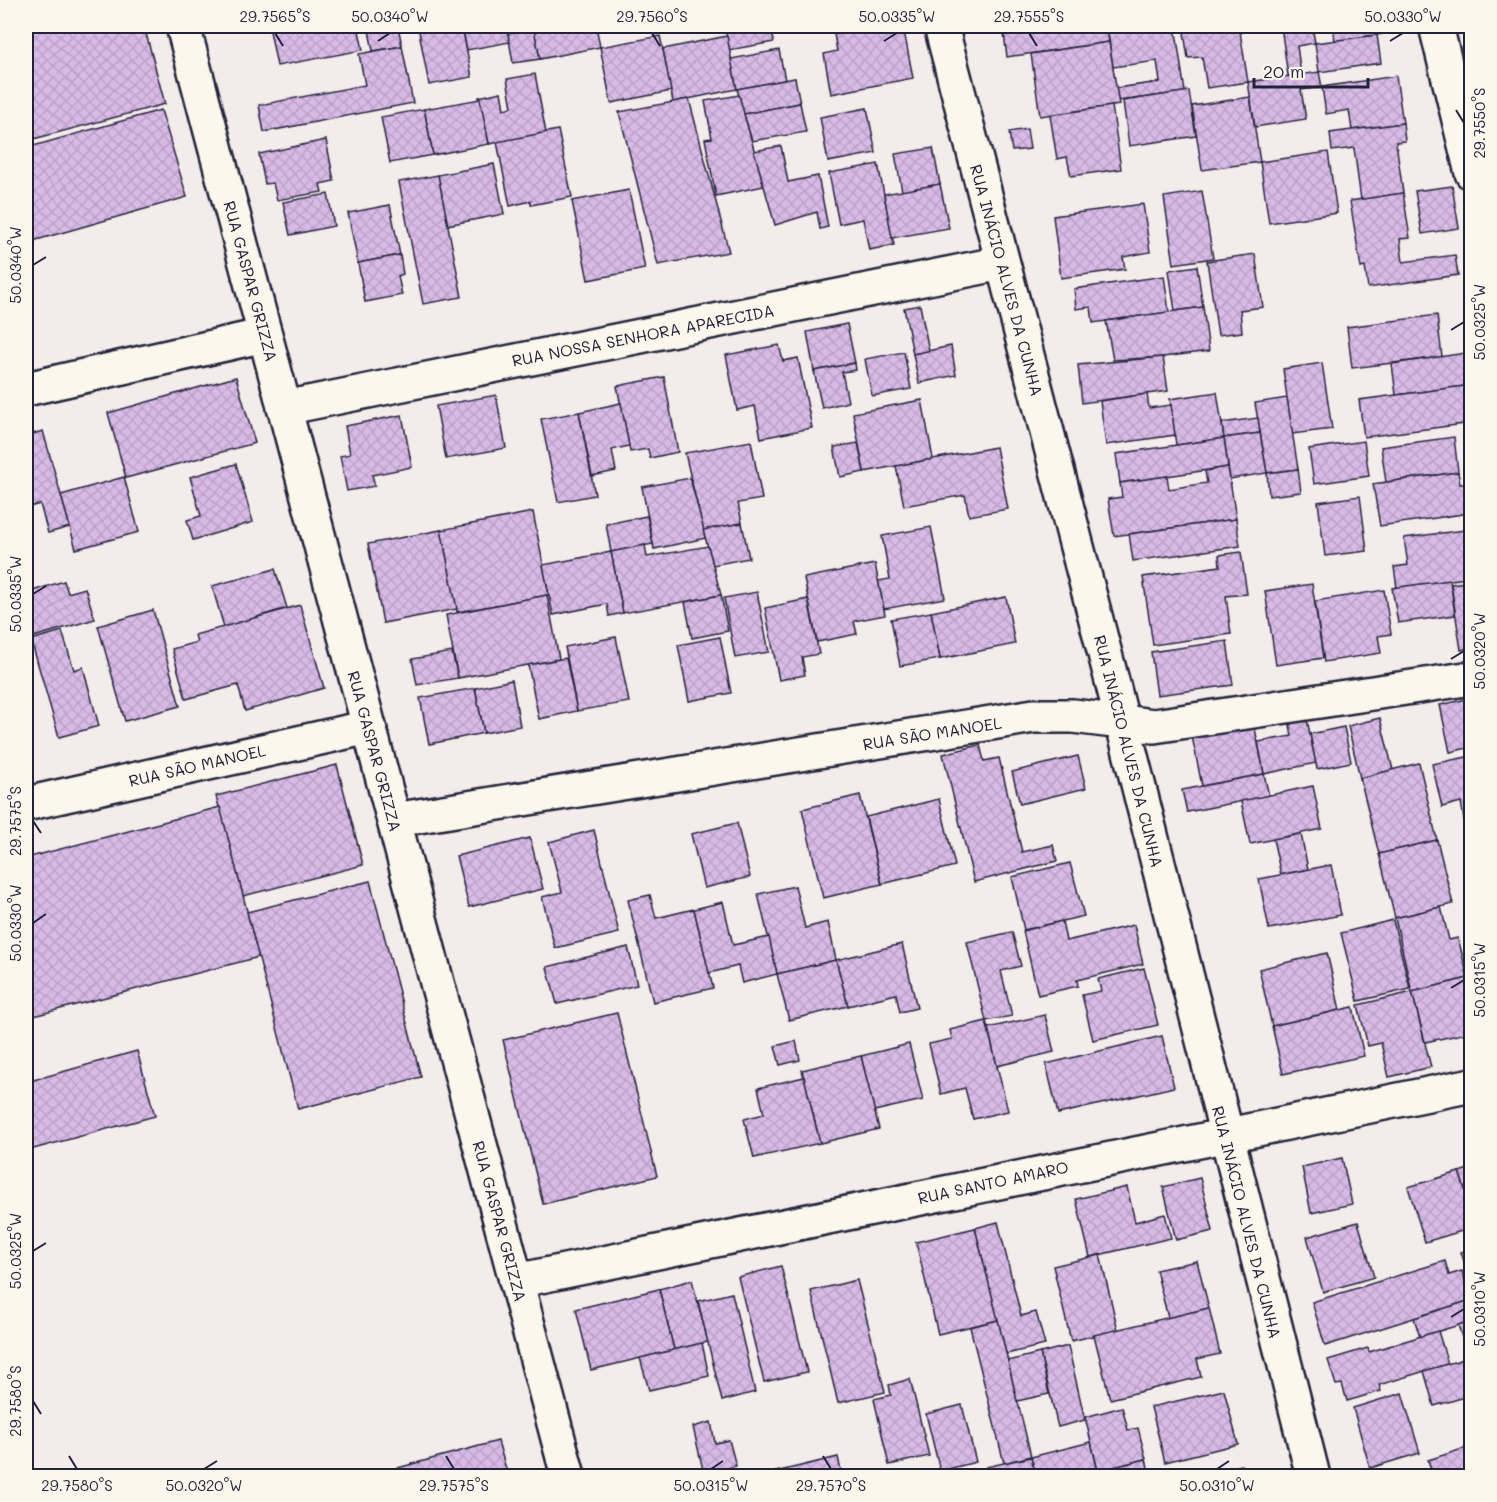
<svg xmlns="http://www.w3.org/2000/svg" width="1497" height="1502" font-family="Mali,sans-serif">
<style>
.building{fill:url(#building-cross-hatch);stroke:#22223b;stroke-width:1.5}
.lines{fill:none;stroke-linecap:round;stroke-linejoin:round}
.minor-casing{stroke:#22223b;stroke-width:38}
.minor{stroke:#fbf7ec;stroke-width:33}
.ticks{fill:none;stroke:#22223b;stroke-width:2}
.labels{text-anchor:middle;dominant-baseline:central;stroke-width:5;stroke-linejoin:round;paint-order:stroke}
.street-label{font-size:16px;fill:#22223b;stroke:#fbf7ec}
.neatline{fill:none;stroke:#22223b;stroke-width:2}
.ticks-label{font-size:15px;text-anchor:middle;fill:#22223b}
</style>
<defs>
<pattern id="building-cross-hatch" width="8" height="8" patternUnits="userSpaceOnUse" patternTransform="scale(1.5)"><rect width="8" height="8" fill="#d9bae7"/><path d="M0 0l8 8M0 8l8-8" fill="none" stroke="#baa0c7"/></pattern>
</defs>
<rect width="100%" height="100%" fill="#f4ebeb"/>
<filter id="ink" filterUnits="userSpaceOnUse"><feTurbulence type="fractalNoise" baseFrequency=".0167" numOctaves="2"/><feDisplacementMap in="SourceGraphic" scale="12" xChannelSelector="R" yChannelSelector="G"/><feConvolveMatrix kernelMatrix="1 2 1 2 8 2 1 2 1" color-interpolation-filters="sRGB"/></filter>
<g filter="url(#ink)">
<g class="building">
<path d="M26,26H144L165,104L26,141Z"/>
<path d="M269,26H358L363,50L277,66Z"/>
<path d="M368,26H398L402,46L373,51Z"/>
<path d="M418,26H462L472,77L429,85Z"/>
<path d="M462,26H506L510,42L467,50Z"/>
<path d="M533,26H596L600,47L540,59Z"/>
<path d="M725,26H771L774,42L729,50Z"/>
<path d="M881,26H903L913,78L831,94L824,54L837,51L834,34Z"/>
<path d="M1003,26L1107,27L1109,42L1007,57Z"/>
<path d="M1107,26H1175L1185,92L1118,101L1116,88L1160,82L1157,61L1113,67Z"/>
<path d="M1183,26H1239L1248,82L1207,88L1202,57L1188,58Z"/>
<path d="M1281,26H1312L1315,43L1297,46L1301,75L1288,76Z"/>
<path d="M1333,26H1381L1382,34L1335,41Z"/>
<path d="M534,29L540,59L513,63L508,34Z"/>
<path d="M1377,35L1381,63L1319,72L1315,43Z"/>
<path d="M660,36L672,91L611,103L600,47Z"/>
<path d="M727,36L737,89L673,102L663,49Z"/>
<path d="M1109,42L1119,105L1040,116L1031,54Z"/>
<path d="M402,46L413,103L264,132L259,105L365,85L359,54Z"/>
<path d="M779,50L785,80L737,89L731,59Z"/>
<path d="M1319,72L1322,87L1301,90L1306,119L1255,127L1248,82Z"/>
<path d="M535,74L546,133L489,144L479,97L501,92L504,109L512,107L507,79Z"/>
<path d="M1396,76L1403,123L1352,130L1349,110L1326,114L1322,87Z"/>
<path d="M795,78L800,103L744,114L737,89Z"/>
<path d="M1189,91L1196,136L1129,146L1123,101Z"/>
<path d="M739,95L764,186L716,196L705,139L712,138L705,101Z"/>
<path d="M1250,97L1260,162L1202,170L1192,106Z"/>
<path d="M480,99L489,144L433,155L424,109Z"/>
<path d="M689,99L729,252L658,265L619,112Z"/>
<path d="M800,103L806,132L752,141L744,114Z"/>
<path d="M1112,106L1121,169L1071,176L1067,157L1057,159L1050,115Z"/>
<path d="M867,108L876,153L828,162L820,117Z"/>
<path d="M424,109L433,155L390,163L381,117Z"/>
<path d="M161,110L187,197L26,243V148Z"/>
<path d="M1403,123L1405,141L1396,142L1403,193L1361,200L1354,148L1332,151L1330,133Z"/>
<path d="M1027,129L1030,149L1012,151L1009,132Z"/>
<path d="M558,130L572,197L531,205V201L510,206L497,142Z"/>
<path d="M326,140L334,181L320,184L322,192L277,200L273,183L265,184L259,154Z"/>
<path d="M781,146L788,182L818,176L828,227L820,229L817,212L775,225L754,151Z"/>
<path d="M933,148L940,184L902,191L895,154Z"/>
<path d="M1328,152L1337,213L1269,223L1260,162Z"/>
<path d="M494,164L504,214L447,225L438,175Z"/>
<path d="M878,164L894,245L869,250L863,219L839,224L829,173Z"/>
<path d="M438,175L462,297L423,304L399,182Z"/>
<path d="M940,184L949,228L892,238L884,194Z"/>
<path d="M1452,186L1459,228L1422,234L1415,191Z"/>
<path d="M629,190L645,269L588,280L572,201Z"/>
<path d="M1202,191L1213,258L1174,264L1164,197Z"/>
<path d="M1403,193L1410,238L1400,239L1403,262L1455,255L1458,275L1368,288L1365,267L1361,268L1350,201Z"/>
<path d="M328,194L334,226L290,235L283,202Z"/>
<path d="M1143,204L1150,252L1123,257L1125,269L1061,278L1053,216Z"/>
<path d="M390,205L400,255L358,263L348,213Z"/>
<path d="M1255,254L1263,307L1240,310L1242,332L1218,335L1207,261Z"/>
<path d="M400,255L403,274L398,276L402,295L365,302L358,263Z"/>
<path d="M1197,266L1203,307L1175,311L1169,270Z"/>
<path d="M1164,276L1169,312L1093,323L1091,307L1076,309L1074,289Z"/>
<path d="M920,305L929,351L913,354L904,308Z"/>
<path d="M1203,307L1209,351L1163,357L1113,360L1106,321Z"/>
<path d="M1437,315L1442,357L1352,368L1347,327Z"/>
<path d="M847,324L855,363L814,371L807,332Z"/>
<path d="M779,345L783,361L798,358L812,428L761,438L755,406L737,410L726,355Z"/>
<path d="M951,346L956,375L919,383L913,354Z"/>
<path d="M904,352L911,389L872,396L865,359Z"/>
<path d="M1472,352V385L1396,395L1392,364Z"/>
<path d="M1163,357L1168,391L1082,403L1078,365Z"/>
<path d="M855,363L856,370L842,372L848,402L822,408L814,371Z"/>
<path d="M1322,363L1332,429L1292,434L1283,369Z"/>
<path d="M236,377L255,443L126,478L108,413Z"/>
<path d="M664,377L678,452L650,458L648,449L630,452L617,386Z"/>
<path d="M1472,385V423L1364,437L1359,400Z"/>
<path d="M1217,392L1224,438L1176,445L1170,399Z"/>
<path d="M1147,394L1149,408L1171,405L1175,435L1106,445L1100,401Z"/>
<path d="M496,395L506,448L446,459L436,406Z"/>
<path d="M1287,398L1298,469L1267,473L1255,403Z"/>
<path d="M922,400L933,459L864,472L853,413Z"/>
<path d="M621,403L629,446L612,450L616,471L592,476L579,412Z"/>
<path d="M579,412L595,495L558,502L541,419Z"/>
<path d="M402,415L412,467L372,475L375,486L347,491L340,456L350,454L345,426Z"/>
<path d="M1258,418L1260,433L1224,438L1222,423Z"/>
<path d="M43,431L70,527L48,533L40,504L26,508V436Z"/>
<path d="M1260,433L1267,473L1230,479L1224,438Z"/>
<path d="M1454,437L1458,472L1386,482L1381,447Z"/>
<path d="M1224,438L1228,467L1120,483L1116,454Z"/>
<path d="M751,441L762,499L738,503L742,523L703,530L685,453Z"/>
<path d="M1364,441L1369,476L1314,484L1309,449Z"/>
<path d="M858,443L864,472L840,477L834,447Z"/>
<path d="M996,447L1008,509L969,516L965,495L904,506L896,466Z"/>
<path d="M236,464L253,522L193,540L187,520L201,516L190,477Z"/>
<path d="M1228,467L1236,519L1114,536L1108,499L1122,497L1120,483L1167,476L1169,489L1207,483L1205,471Z"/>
<path d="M1298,469L1301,492L1269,496L1267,473Z"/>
<path d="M1458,472L1460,484H1466L1470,513L1380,526L1373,484Z"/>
<path d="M124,477L139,532L76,549L61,495Z"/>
<path d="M690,478L706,538L654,549L642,487Z"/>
<path d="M1360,496L1367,551L1325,556L1318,502Z"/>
<path d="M533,512L549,595L457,612L441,530Z"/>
<path d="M647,516L653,544L611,552L606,524Z"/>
<path d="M1236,519L1240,546L1133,561L1129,534Z"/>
<path d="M742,523L749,558L713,565L703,530Z"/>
<path d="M931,527L945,598L884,609L878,581L890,579L882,536Z"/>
<path d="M1472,529V577L1397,588L1394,567L1408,565L1404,538Z"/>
<path d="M441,530L457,609L383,623L368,544Z"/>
<path d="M645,545L647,557L708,546L721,595L623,613L611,552Z"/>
<path d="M611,552L623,613L609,616L607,604L553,615L543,565Z"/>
<path d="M1241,552L1247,594L1226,596L1231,634L1153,645L1143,577L1220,566L1219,555Z"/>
<path d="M875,564L885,615L854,621L857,634L817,642L804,578Z"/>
<path d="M275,569L287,608L224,627L212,586Z"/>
<path d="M1450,580L1455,615L1398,623L1392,588Z"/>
<path d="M64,581L68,593L85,588L95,619L30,638L26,622V593Z"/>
<path d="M1472,581V648L1461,650L1451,584Z"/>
<path d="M1312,584L1323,658L1276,665L1265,591Z"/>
<path d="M1384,590L1391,634L1378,636L1381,653L1324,662L1315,601Z"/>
<path d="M757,592L769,652L735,658L724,598Z"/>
<path d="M547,595L559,659L458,678L446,615Z"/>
<path d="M721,595L728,631L692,638L685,602Z"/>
<path d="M1006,597L1015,644L940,659L931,612Z"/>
<path d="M808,599L819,654L802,657L805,675L779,680L765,608Z"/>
<path d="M300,605L324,688L245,711L238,685L186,699L172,649L197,642L195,635Z"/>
<path d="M153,610L180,706L125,721L98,626Z"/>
<path d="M931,612L940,659L900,666L891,619Z"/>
<path d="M62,631L74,670L83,667L99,726L59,737L31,640Z"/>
<path d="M616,637L629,702L577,711L565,647Z"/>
<path d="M720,637L731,693L689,701L678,645Z"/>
<path d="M1227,641L1233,685L1157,695L1151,652Z"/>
<path d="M452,652L458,678L417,685L412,659Z"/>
<path d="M566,658L577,711L539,719L528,665Z"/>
<path d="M512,680L520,726L484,733L475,688Z"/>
<path d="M475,688L484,733L429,744L420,698Z"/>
<path d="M1472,698V747L1450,752L1440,705Z"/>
<path d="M1306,715L1316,763L1264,774L1258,742L1292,736L1289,719Z"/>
<path d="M1253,718L1264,774L1202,786L1191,731Z"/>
<path d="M1380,718L1393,770L1360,778L1348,726Z"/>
<path d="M1344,727L1351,762L1317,769L1310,734Z"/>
<path d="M980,745L984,761L999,758L1022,852L1053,845L1057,861L974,882L943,754Z"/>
<path d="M1078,756L1086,788L1020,804L1012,772Z"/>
<path d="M1472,756V818L1464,820L1461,802L1442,807L1432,764Z"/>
<path d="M1419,763L1437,840L1379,854L1360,778Z"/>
<path d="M337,765L363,865L243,896L216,796Z"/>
<path d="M1264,774L1269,796L1187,812L1182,790Z"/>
<path d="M1313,786L1322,829L1250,844L1241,801Z"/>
<path d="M860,795L882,884L823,898L802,809Z"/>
<path d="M939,799L955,866L882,884L866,817Z"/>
<path d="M220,807L259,957L26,1018V858Z"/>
<path d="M737,823L750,877L704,888L691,834Z"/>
<path d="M594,830L619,933L555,948L542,897L562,892L549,842Z"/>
<path d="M1301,834L1308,869L1281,875L1273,839Z"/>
<path d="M530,838L543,889L469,907L456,856Z"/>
<path d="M1437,840L1453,904L1395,918L1379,854Z"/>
<path d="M1070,863L1084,916L1024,930L1012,877Z"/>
<path d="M1331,865L1341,915L1269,929L1259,879Z"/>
<path d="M370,881L421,1077L298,1109L247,912Z"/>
<path d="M795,886L805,928L828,922L836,960L777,974L758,894Z"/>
<path d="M650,895L656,918L694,909L713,988L653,1002L628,900Z"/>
<path d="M723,902L733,945L769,937L777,974L742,983L738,966L709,973L694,909Z"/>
<path d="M1441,907L1449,940L1458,938L1468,978L1412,992L1395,918Z"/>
<path d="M1393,920L1410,989L1358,1001L1341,933Z"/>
<path d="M1062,921L1066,941L1134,925L1143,964L1077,980L1078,986L1038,995L1023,931Z"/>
<path d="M1012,932L1021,966L1001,971L1012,1016L986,1021L967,942Z"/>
<path d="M902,944L917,1008L900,1012L896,994L848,1006L836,960Z"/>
<path d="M628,947L637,985L557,1004L547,967Z"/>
<path d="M1327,953L1340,1010L1272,1026L1259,969Z"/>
<path d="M836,960L848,1006L789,1020L777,974Z"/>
<path d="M1144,968L1158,1025L1093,1040L1082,995L1101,991L1098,979Z"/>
<path d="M1468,978L1472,993V1032L1425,1042L1412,992Z"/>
<path d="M1412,992L1431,1067L1389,1077L1381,1043L1368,1046L1358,1005Z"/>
<path d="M1353,1007L1364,1056L1283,1074L1272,1026Z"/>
<path d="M617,1013L657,1176L543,1204L503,1040Z"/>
<path d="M1045,1015L1054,1052L997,1066L988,1028Z"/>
<path d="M986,1021L1008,1111L973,1119L965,1088L941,1094L929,1044L952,1039L950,1030Z"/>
<path d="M1162,1036L1174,1087L1058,1114L1046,1064Z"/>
<path d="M796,1041L800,1060L780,1065L775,1046Z"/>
<path d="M909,1044L923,1100L874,1111L861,1056Z"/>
<path d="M137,1051L155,1116L26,1151V1082Z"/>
<path d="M861,1056L879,1129L820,1143L802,1070Z"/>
<path d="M804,1077L820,1143L754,1158L744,1119L764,1114L758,1088Z"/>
<path d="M1342,1158L1352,1204L1311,1213L1302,1167Z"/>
<path d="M1472,1168V1210L1459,1172Z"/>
<path d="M1459,1172L1472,1210V1228L1425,1242L1408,1187Z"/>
<path d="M1200,1178L1213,1231L1176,1240L1163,1187Z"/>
<path d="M1127,1187L1135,1222L1165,1214L1171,1238L1090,1257L1076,1199Z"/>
<path d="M998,1222L1021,1316L1036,1312L1045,1345L1006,1354L975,1228Z"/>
<path d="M1358,1222L1374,1277L1323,1292L1307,1237Z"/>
<path d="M975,1228L998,1320L938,1334L916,1242Z"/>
<path d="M1472,1249V1286L1461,1252Z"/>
<path d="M1100,1255L1118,1330L1071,1341L1053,1266Z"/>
<path d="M1197,1261L1209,1308L1168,1318L1156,1270Z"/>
<path d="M1445,1261L1449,1275L1462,1271L1471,1300L1325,1346L1312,1302Z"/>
<path d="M781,1266L807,1372L764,1382L738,1277Z"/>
<path d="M692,1280L708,1342L674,1350L659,1289Z"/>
<path d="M857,1280L885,1392L838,1403L811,1291Z"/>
<path d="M659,1289L674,1350L591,1370L576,1309Z"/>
<path d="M732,1293L755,1392L722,1401L698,1301Z"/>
<path d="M1471,1300L1472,1321L1420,1337L1414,1318Z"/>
<path d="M1209,1308L1220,1354L1197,1359L1201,1377L1110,1399L1094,1335Z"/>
<path d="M998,1320L1031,1456L1004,1463L970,1327Z"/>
<path d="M1472,1321V1358L1469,1359L1458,1325Z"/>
<path d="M1438,1331L1448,1364L1379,1385L1381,1391L1347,1401L1342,1384L1336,1385L1328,1360L1368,1348L1369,1352Z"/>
<path d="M702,1343L709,1376L649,1390L640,1358Z"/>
<path d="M1068,1346L1085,1420L1058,1427L1040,1353Z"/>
<path d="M1040,1353L1049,1394L1017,1401L1008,1361Z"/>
<path d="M1467,1358L1472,1374V1395L1434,1406L1424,1371Z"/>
<path d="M910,1379L929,1456L889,1465L874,1399L891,1395L889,1385Z"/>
<path d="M1224,1390L1238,1444L1165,1462L1151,1407Z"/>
<path d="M1402,1393L1420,1453L1370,1468L1353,1408Z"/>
<path d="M962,1405L976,1462L940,1471L926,1414Z"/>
<path d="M1122,1407L1128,1430L1138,1428L1146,1459L1098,1471L1085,1417Z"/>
<path d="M711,1422L715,1443L729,1440L736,1466L704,1474L693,1427Z"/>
<path d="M498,1441L508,1476H368Z"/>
<path d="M1091,1442L1099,1476H1036L1031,1457Z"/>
<path d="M1472,1446V1476H1433L1428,1460Z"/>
<path d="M838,1457L842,1476H759Z"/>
<path d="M1031,1457L1036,1476H988L986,1467Z"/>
<path d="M1146,1459L1150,1476H1099L1098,1471Z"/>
<path d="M1241,1465L1244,1476H1194Z"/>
</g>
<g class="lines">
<g class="minor-casing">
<g id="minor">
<path d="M183,26L568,1476"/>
<path d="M941,26L1111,677L1313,1476"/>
<path d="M1436,26L1472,173"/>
<path d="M26,389L265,335"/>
<path d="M284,408L1002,263"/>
<path d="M26,804L369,727"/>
<path d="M394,820L1034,716H1073L1154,726L1472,678"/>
<path d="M516,1281L1472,1085"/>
</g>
</g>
<use href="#minor" class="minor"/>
</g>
</g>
<path class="ticks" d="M275,33L283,46M652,33L660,46M1029,33L1037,46M378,41L390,33M884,41L897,33M1390,41L1403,33M1456,110L1464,123M33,265L46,257M1451,330L1464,322M33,594L46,586M1451,659L1464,651M33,821L41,833M33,923L46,914M1451,988L1464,980M33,1251L46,1243M1451,1317L1464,1309M33,1401L41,1414M69,1456L77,1469M446,1456L454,1469M823,1456L831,1469M204,1469L217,1461M711,1469L723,1461M1217,1469L1229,1461"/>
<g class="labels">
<g class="street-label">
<text transform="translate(1007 280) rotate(75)">RUA INÁCIO ALVES DA CUNHA</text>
<text transform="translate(251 281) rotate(75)">RUA GASPAR GRIZZA</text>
<text transform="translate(643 335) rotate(-11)">RUA NOSSA SENHORA APARECIDA</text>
<text transform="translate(932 733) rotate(-9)">RUA SÃO MANOEL</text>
<text transform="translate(375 751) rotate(75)">RUA GASPAR GRIZZA</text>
<text transform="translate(1129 751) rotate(76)">RUA INÁCIO ALVES DA CUNHA</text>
<text transform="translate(197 765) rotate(-13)">RUA SÃO MANOEL</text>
<text transform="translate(993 1182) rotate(-12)">RUA SANTO AMARO</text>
<text transform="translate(500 1221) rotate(75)">RUA GASPAR GRIZZA</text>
<text transform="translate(1247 1222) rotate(76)">RUA INÁCIO ALVES DA CUNHA</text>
</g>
</g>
<rect width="1497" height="1502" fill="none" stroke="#fbf7ec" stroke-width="66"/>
<path d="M1254 78v9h114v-9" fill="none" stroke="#22223b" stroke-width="3"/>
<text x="1263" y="78" font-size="18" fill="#22223b" stroke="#fbf7ec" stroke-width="4.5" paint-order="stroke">20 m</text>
<rect x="33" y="33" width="1431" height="1436" class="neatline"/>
<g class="ticks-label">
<text x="275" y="22">29.7565°S</text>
<text x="390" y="22">50.0340°W</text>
<text x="652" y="22">29.7560°S</text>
<text x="897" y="22">50.0335°W</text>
<text x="1029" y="22">29.7555°S</text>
<text x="1403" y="22">50.0330°W</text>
<text transform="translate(1480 123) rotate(-90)" y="5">29.7550°S</text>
<text transform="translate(16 265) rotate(-90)" y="5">50.0340°W</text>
<text transform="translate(1480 322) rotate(-90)" y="5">50.0325°W</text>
<text transform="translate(16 594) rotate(-90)" y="5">50.0335°W</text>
<text transform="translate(1480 651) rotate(-90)" y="5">50.0320°W</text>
<text transform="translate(16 821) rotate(-90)" y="5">29.7575°S</text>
<text transform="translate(16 923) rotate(-90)" y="5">50.0330°W</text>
<text transform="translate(1480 980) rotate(-90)" y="5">50.0315°W</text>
<text transform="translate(16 1251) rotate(-90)" y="5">50.0325°W</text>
<text transform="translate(1480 1309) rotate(-90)" y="5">50.0310°W</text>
<text transform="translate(16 1401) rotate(-90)" y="5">29.7580°S</text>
<text x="77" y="1491">29.7580°S</text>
<text x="204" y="1491">50.0320°W</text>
<text x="454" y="1491">29.7575°S</text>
<text x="711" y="1491">50.0315°W</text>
<text x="831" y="1491">29.7570°S</text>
<text x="1217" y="1491">50.0310°W</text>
</g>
</svg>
